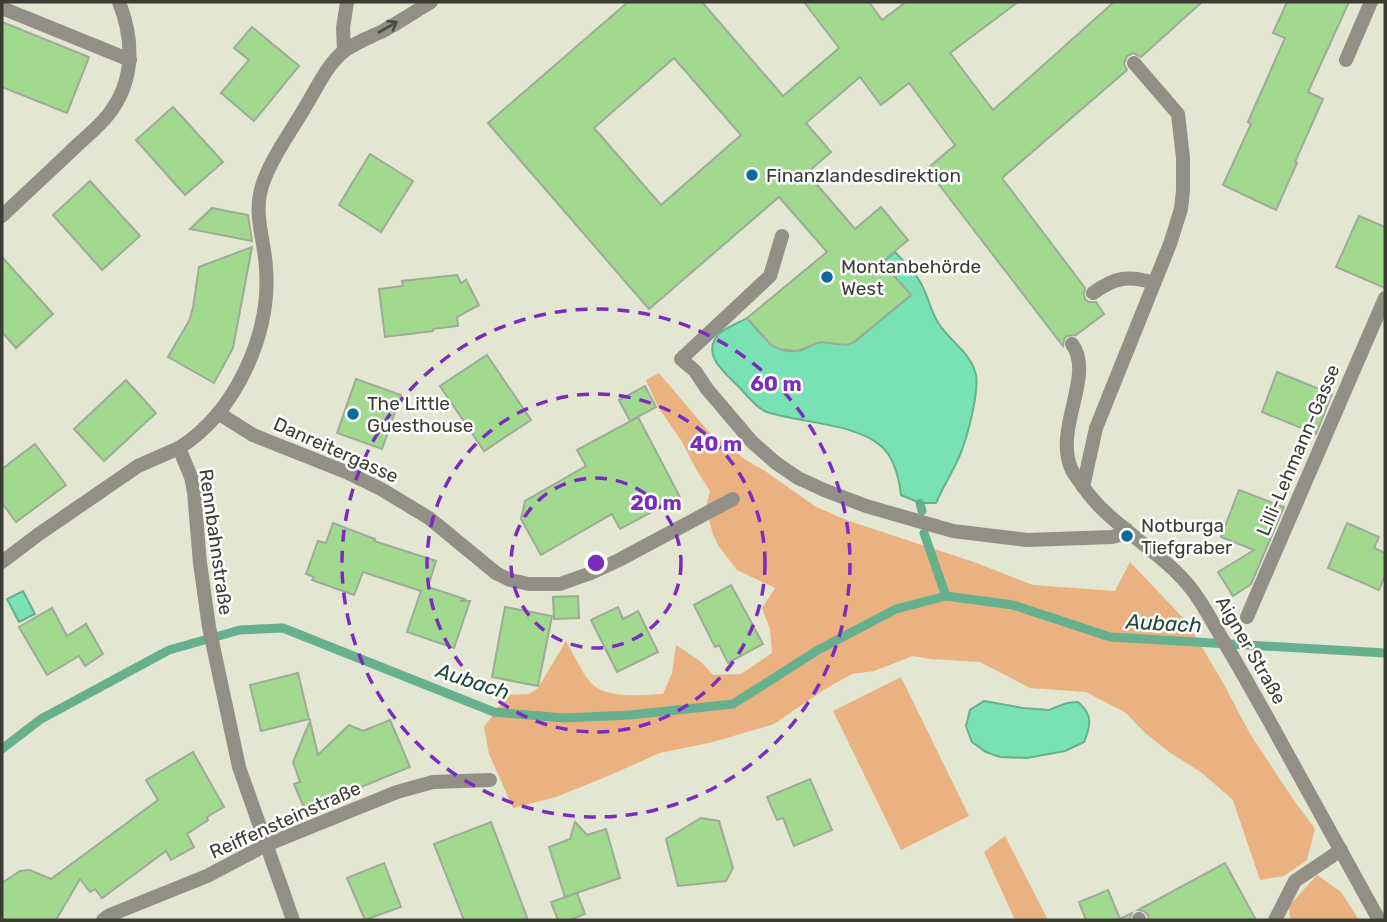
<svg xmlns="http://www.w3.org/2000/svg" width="1387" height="922" font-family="Rubik,sans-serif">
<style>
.green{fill:#e9b280}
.water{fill:#79e2b4;stroke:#66b08e;stroke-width:2}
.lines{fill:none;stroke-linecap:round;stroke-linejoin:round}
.stream{stroke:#66b08e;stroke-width:9}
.building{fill:#a1da8e;stroke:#9dab99;stroke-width:2;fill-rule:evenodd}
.lane{stroke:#928f86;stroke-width:14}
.street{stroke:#928f86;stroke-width:14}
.oneway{stroke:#4c4d44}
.ring{fill:none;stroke:#7b2cbf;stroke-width:3.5;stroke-dasharray:12 9}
.poi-dot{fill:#0c6b9a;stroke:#fff;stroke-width:2.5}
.labels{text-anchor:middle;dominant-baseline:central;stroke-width:5;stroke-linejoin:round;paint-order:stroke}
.poi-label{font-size:19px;fill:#3b3d34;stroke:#fff;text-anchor:start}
.street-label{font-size:19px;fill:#3b3d34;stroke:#fff}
.water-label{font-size:21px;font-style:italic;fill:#1d4a37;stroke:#fff}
.centre{fill:#7b2cbf;stroke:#fff;stroke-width:3.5}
.ring-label{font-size:21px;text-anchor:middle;font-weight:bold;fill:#7b2cbf;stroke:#fff;stroke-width:5;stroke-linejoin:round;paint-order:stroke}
</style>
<rect width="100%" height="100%" fill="#e3e6d0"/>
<g class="green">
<path d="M659,373L709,432L746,460L765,471L816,507L849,521L974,562L1033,585L1115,591L1130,562L1186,621L1221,679L1249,732L1293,799L1315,829L1307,860L1284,876L1260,880L1233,800L1202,773L1169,752L1144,732L1126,713L1086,692L1030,688L980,662L931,659L913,656L874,671L852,674L825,689L774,724L713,742L660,753L608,776L556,797L513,808L489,754L484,727L508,695L529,694L538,688L566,641C574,654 582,674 592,684C607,699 643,695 663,694L672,673L676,645L700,661L713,675L741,674L772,653L770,629L762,608L775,588L737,570L720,548L713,535L706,507L710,491L697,471L681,440L658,407L646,380Z"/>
<path d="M901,677L969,816L901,850L833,711Z"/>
<path d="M1005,836L1048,920H1015L984,852Z"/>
<path d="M1317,875L1341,892L1359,920H1290L1289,906Z"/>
</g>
<g class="water">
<path d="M895,252C903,261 913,270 919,280C928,294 930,311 939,324C950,341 969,352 975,371C981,387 967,438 960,455C953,471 943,487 936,503H920L901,495C899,478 895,458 881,446C855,423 800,423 767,412C757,409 747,395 739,387C725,373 700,354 719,334C726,327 739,323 747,318C761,334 776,357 801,350C808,348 814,343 821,342C833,341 843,346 854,342L910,296L882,263Z"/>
<path d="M23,591L35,614L19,622L7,599Z"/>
<path d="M984,701L1023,708L1049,710L1067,703L1078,702C1093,715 1091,725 1084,742L1065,751L1027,758L1000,757L986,752L972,742L966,726L970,710Z"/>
</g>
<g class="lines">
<g class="stream">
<path d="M920,503L922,511"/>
<path d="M924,533L946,596"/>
<path d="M2,749L41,719L169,650L240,630L283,628L494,712L564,718L630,715L733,704L818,650L896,609L946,596L1013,605L1110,637L1385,653"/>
</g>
</g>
<g class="building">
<path d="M628,2H702L783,96L839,48L804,2H869L882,20L906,2H1018L950,53L993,110L1114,2H1202L1141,57L1133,53L1127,56L1124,64L1127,70L1002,178L1085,288L1084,294L1085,299L1089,302H1096L1104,314L1076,335L1067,336L1064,339L1063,346L927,169L955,145L909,83L881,105L860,77L806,123L831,152L807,173L855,229L881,207L908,240L882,262L911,295L854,342L847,345L820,342L797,351L780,349L772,346L747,318L827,252L779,197L649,309L488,123ZM674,58L741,135L661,205L594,128Z"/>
<path d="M1287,2H1349L1308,92L1323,99L1295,162L1297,163L1276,210L1223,185L1251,124L1248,122L1285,38L1273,33Z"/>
<path d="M2,22L89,57L67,113L2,87Z"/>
<path d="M252,27L299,66L254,121L221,93L249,60L234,48Z"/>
<path d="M173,107L223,162L185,195L136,140Z"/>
<path d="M370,154L413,181L381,232L339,205Z"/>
<path d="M90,181L140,236L102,270L53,215Z"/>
<path d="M212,208L248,215L252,241L190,229Z"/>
<path d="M1359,216L1385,227V288L1336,267Z"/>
<path d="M252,247L233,348L214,383L168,357L189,321L193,308L199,267Z"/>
<path d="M2,257L53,314L16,348L2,332Z"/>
<path d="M457,275L461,283L466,280L479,305L457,317L458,326L433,329V331L385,337L379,289L403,286L402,281Z"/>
<path d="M487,355L531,420L484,451L440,386Z"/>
<path d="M1277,372L1332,394L1316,434L1262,412Z"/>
<path d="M356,379L401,395L382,449L337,433Z"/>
<path d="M126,380L156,413L104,461L74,429Z"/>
<path d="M645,386L656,407L630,421L619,400Z"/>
<path d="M638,417L680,497L620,529L612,514L541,555L521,519L525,501L586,466L577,450Z"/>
<path d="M35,444L66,485L16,522L2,503V469Z"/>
<path d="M1239,490L1284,507L1251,584L1233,596L1218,572L1254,550L1221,537Z"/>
<path d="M333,523L375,539L374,541L436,561L428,587L465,599L460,601H470L454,648L407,632L421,591L363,572L354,595L312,580L314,577L306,574L318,541L326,543Z"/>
<path d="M1347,523L1379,537L1374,548L1385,553V575L1379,590L1328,568Z"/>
<path d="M731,585L763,644L728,663L719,645L715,647L694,605Z"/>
<path d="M578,596L579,618L554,619L553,597Z"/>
<path d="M505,607L552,616L538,686L492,677Z"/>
<path d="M618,607L623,619L638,611L658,652L617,672L591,620Z"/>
<path d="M52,608L67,636L86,624L103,654L85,666L79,656L47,675L19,627Z"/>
<path d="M298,673L309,719L261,731L250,685Z"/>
<path d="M390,720L410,767L305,810L294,784L300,782L293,762L310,721L318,755L349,725L363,731Z"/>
<path d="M193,752L224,807L207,817L208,820L187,834L194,847L171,860L166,851L102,898L95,889L90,892L80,879L56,920H2V883L20,871L30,870L51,879L158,800L146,780Z"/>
<path d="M810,779L832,830L794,846L783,818L777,820L767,797Z"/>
<path d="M701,818L719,821L733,868L726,881L678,886L666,839Z"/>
<path d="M491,822L528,920H464L434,844Z"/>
<path d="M575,822L587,835L606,829L620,878L565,897L549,847L570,839Z"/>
<path d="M384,863L401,907L365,920L347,878Z"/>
<path d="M1225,863L1256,920H1149L1148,915L1144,911L1138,910Z"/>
<path d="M1108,890L1120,919L1132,913L1129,920H1086L1079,902Z"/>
<path d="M577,893L585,914L570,920H558L551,902Z"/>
</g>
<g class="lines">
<g class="lane">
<path d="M2,8L130,60"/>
<path d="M1346,60L1371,2"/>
<path d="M782,236L770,276L681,359L695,371L707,389L752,442L776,463L798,478L824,490L866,506L953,531L1027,540L1112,537L1119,535L1126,529"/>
<path d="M1093,293C1115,277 1129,275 1154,283"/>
<path d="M1083,487L1096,428L1170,244L1181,209L1183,190V158L1178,114L1134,63"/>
<path d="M1139,919V920"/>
<path d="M1275,920L1295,881L1341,850"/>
</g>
<g class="street">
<path d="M344,50L343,28L347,2"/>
<path d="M2,216C24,195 47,174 69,153C82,140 97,129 108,115C135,81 134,40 119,2"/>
<path d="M1072,344C1095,375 1054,428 1071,468C1073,474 1079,480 1082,485C1109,526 1163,551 1193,591C1204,606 1212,621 1221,637C1237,663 1251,689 1266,715C1304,784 1342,852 1379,920"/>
<path d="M218,413L253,435L346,472L381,489L429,518L496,573L510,580L529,584H560L591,573L619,560L733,499"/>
<path d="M2,562L39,534L138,466L179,448"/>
<path d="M1247,617L1385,298"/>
<path d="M103,920L110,915L207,876L266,845L397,792L433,782L490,780"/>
<path d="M293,920L239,767L209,627L200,563L194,492L191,477L179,448C236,412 271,334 266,268C265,244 255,219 260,194C265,167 290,133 304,109C316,90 326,66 343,52C354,43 368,38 381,32C398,23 414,12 431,2"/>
</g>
</g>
<defs><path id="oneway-shaft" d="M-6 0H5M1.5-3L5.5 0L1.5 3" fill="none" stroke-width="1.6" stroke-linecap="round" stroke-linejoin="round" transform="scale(1.75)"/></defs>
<use class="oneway" href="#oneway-shaft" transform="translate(388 27) rotate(-30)"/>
<g class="ring">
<circle cx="596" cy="563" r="85"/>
<circle cx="596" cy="563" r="169"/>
<circle cx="596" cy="563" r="254"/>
</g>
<g class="poi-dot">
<circle cx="752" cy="175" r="7"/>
<circle cx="827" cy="277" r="7"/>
<circle cx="353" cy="414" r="7"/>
<circle cx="1127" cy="536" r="7"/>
</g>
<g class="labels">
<g class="poi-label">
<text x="766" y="175">Finanzlandesdirektion</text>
<text x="841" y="266">Montanbehörde<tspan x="841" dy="22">West</tspan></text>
<text x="367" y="403">The Little<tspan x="367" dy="22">Guesthouse</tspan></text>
<text x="1141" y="525">Notburga<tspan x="1141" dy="22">Tiefgraber</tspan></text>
</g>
<g class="street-label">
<text transform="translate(336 450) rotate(24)">Danreitergasse</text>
<text transform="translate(1298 450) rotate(-67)">Lilli-Lehmann-Gasse</text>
<text transform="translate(216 542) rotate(82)">Rennbahnstraße</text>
<text transform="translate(1251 650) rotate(60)">Aigner Straße</text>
<text transform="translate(285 820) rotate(-24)">Reiffensteinstraße</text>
</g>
<g class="water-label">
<text transform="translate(1164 623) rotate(3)">Aubach</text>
<text transform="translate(473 681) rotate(18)">Aubach</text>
</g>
</g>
<circle cx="596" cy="563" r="10" class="centre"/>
<g class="ring-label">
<text x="776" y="391">60 m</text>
<text x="716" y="451">40 m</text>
<text x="656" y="510">20 m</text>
</g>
<rect width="1387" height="922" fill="none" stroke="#3b3d34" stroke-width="7"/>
</svg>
